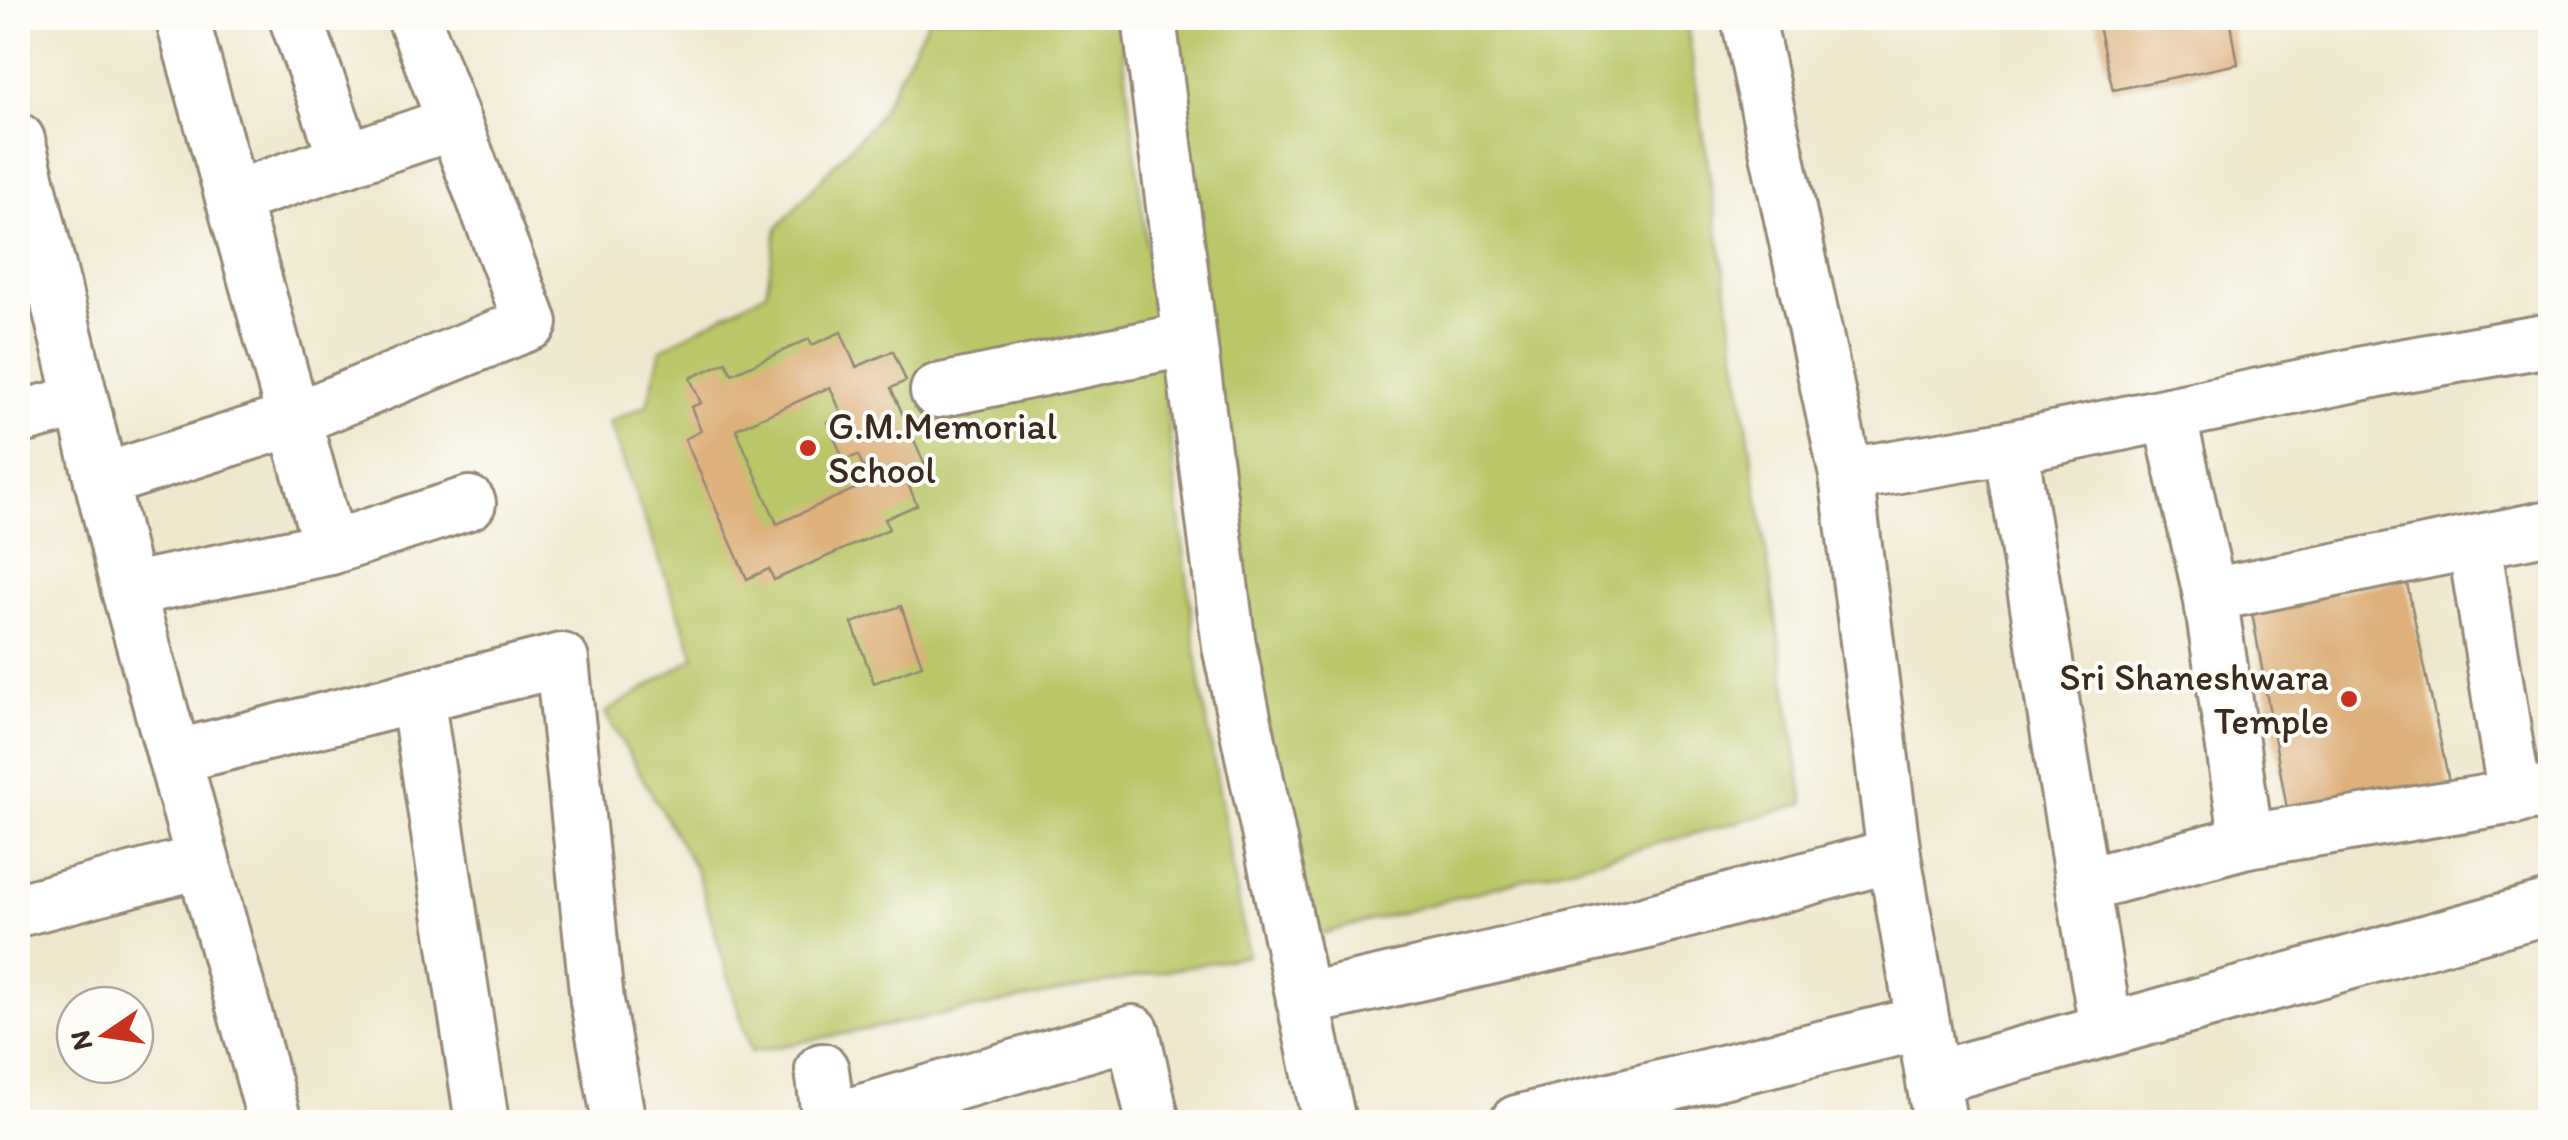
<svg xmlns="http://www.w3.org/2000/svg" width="2568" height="1140" font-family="Itim,sans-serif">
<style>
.green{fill:#bac667;stroke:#7a7842;stroke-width:2.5}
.building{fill:#ddb07b;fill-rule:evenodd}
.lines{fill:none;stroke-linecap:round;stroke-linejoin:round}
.minor-casing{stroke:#958976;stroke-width:58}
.minor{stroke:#fff;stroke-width:52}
.poi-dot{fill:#c8321e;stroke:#fdfcf7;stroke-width:4}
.labels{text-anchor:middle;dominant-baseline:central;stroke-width:8;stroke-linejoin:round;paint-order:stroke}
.poi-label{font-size:38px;fill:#3b2a1e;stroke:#fdfcf7;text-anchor:start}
</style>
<rect width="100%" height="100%" fill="#fdfcf7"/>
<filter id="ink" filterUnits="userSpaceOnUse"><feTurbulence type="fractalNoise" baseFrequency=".01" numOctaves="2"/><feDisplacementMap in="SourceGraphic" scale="20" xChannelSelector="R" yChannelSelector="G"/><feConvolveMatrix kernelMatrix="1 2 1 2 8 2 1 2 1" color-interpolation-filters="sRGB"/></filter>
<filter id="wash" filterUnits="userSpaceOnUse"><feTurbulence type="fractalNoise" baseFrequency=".0048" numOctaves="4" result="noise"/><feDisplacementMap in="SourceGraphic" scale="40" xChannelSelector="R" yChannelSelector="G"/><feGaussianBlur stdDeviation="2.25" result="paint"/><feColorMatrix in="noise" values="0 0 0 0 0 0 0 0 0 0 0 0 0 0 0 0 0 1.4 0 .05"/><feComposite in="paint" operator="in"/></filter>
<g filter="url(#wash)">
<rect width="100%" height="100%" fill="#efe8cf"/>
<g class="green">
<path d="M929,18H1119L1200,683L1248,955L751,1052L697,872L605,713L695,657L609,422L647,405L661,349L766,292L777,228L878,116Z"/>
<path d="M1177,18H1686L1804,804L1314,936L1250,657L1194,221Z"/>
</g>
<g id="blocks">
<g class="building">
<path d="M2096,18H2230L2238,64L2113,90Z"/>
<path d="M841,332L856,367L893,351L906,381L891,388L925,465L917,469L921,479L908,484L917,505L885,519L889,529L774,580L769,569L747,579L685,439L701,431L691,407L701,403L690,378L726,362L732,374L809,339L812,345ZM830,387L842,415L827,422L844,460L858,455L870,482L777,524L736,429Z"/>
<path d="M2406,579L2451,791L2289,820L2251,607Z"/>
<path d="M901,606L922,665L874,683L852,623Z"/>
</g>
</g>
</g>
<g filter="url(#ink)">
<use href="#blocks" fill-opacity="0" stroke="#958976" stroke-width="2.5"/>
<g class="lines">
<g class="minor-casing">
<g id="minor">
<path d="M182,18L330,548"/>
<path d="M296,18L346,160"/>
<path d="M1149,18L1229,646L1329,1122"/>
<path d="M1748,18L1846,475L1894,855L1940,1122"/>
<path d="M18,140L128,590L275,1122"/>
<path d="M232,198L454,123"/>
<path d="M937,391L1189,339"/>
<path d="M2169,414L2210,595"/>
<path d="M18,418L81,401"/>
<path d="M2011,447L2388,368L2550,340"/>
<path d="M1846,475L2011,447L2106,1029"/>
<path d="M101,481L292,420L531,323L414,18"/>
<path d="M2550,527L2210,595L2247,841L2550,791"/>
<path d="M2474,543L2515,798"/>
<path d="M128,590L330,548L469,503"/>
<path d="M417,696L482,1122"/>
<path d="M174,757L562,660L597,1001L619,1122"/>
<path d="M2084,885L2247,841"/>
<path d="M18,910L203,861"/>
<path d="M1303,1000L1644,923L1894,855"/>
<path d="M822,1070L829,1122"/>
<path d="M1933,1078L2550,907"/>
<path d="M828,1121L1133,1032L1153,1122"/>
<path d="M1517,1122L1922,1023"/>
</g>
</g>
<use href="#minor" class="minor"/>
</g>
</g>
<g class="poi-dot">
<circle cx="808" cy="448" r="10"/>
<circle cx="2349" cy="699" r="10"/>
</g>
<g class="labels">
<g class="poi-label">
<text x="828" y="426">G.M.Memorial<tspan x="828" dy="44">School</tspan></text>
<text x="2329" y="677" text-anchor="end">Sri Shaneshwara<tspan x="2329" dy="44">Temple</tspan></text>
</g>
</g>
<rect width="2568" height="1140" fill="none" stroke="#fdfcf7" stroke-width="60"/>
<g transform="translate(105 1035) rotate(257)"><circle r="48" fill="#fdfcf7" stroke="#afa8a0" stroke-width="2.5"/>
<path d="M0-8L18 38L0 25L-18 38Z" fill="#c8321e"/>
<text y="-15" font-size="28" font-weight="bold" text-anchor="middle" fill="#3b2a1e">N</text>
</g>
</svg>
